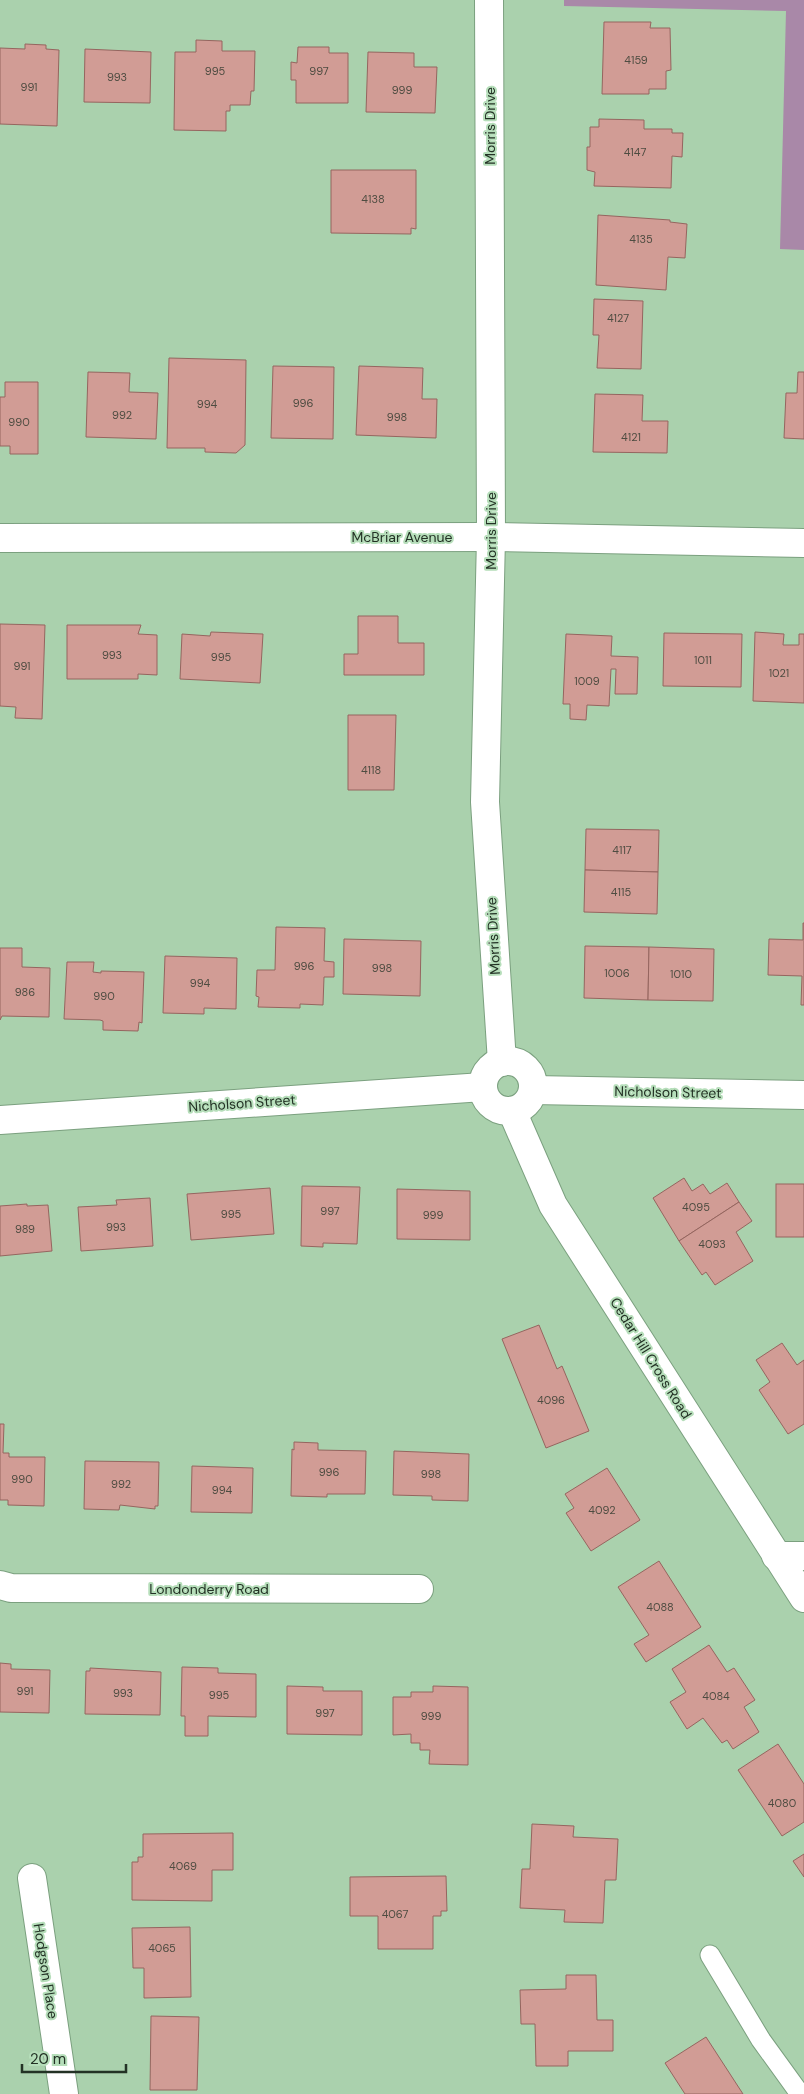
<svg xmlns="http://www.w3.org/2000/svg" width="804" height="2094" font-family="'DM Sans',sans-serif">
<style>
.green{fill:#a988a8}
.building{fill:#d19c95;stroke:#95655f}
.lines{fill:none;stroke-linecap:round;stroke-linejoin:round}
.lane-casing{stroke:#7ba07f;stroke-width:21}
.street-casing{stroke:#7ba07f;stroke-width:30}
.secondary-casing{stroke:#7ba07f;stroke-width:30}
.lane{stroke:#fff;stroke-width:19}
.street{stroke:#fff;stroke-width:28}
.secondary{stroke:#fff;stroke-width:28}
.labels{text-anchor:middle;dominant-baseline:central;stroke-width:4;stroke-linejoin:round;paint-order:stroke}
.number-label{font-size:11px;fill:#4e4c41}
.street-label{font-size:14px;fill:#233225;stroke:#b6deba}
</style>
<rect width="100%" height="100%" fill="#aad1ad"/>
<path class="green" d="M564,0H804V250L780,249L786,11L564,6Z"/>
<g class="building">
<path d="M604,22H651L650,28H670L671,70L666,71V89H649V94H602Z"/>
<path d="M196,40L222,41V51H255L254,91H251L250,105H230V111H226V131L174,130L175,52H196Z"/>
<path d="M25,44L46,45V49L59,50L57,126L0,124V48L25,49Z"/>
<path d="M298,47H329V53H348V103H296V80H291V62L297,63Z"/>
<path d="M85,49L151,52L150,103L84,102Z"/>
<path d="M368,52L414,53V67H437L435,113L366,112Z"/>
<path d="M599,119L644,120V129H672V133H683L682,157L672,156L671,188L594,186L595,172L587,170V147H590V127H599Z"/>
<path d="M331,170H416V229L411,228V234L331,233Z"/>
<path d="M598,215L670,220V222L687,224L685,258L668,257L666,290L596,285Z"/>
<path d="M594,299L643,301L641,369L597,368L599,335H593Z"/>
<path d="M169,358L246,360L245,445L236,453L205,452V448H167Z"/>
<path d="M273,366L334,367L333,439L271,438Z"/>
<path d="M359,366L423,368L422,399H437L436,438L356,435Z"/>
<path d="M88,372L130,373L129,392L158,393L156,439L86,437Z"/>
<path d="M798,372H804V439L784,438L786,393H797Z"/>
<path d="M5,382H38V454H10V446H0V397H5Z"/>
<path d="M595,394L643,395L642,421H668L667,453L593,452Z"/>
<path d="M358,616H398V643H424V675H344V654H358Z"/>
<path d="M0,624L45,625L42,719L15,718L16,707L0,706Z"/>
<path d="M67,625H141L138,634L157,635V675L138,674V679H67Z"/>
<path d="M211,632L263,634L260,683L180,679L182,634L210,636Z"/>
<path d="M755,632L784,634L783,645H799V634H804V703L753,701Z"/>
<path d="M664,633L742,634L741,687L663,686Z"/>
<path d="M566,634L612,636L611,656L638,657L637,694H615L616,669H611L609,706L587,705L586,720L570,719V704H563Z"/>
<path d="M348,715H396L394,790H348Z"/>
<path d="M586,829L659,830L658,872L585,870Z"/>
<path d="M585,870L658,872L657,914L584,912Z"/>
<path d="M803,923H804V1005H801L802,976L768,975L769,939L803,940Z"/>
<path d="M276,927L325,928L324,961L334,962V977H324L323,1005L300,1004V1008L258,1007L259,997L256,996L257,970H275Z"/>
<path d="M344,939L421,941L420,996L343,994Z"/>
<path d="M585,946L649,947L648,1000L584,998Z"/>
<path d="M649,947L714,949L713,1001L648,1000Z"/>
<path d="M0,948H22V967L50,968L49,1017L2,1016L0,1020Z"/>
<path d="M165,956L237,958L236,1009L204,1008V1014L163,1013Z"/>
<path d="M67,962H94L93,972L101,973V971L144,972L142,1023L139,1022L138,1031L103,1030V1021L100,1020L64,1019Z"/>
<path d="M684,1178L692,1191L703,1184L710,1194L727,1183L739,1202L679,1241L653,1198Z"/>
<rect x="776" y="1184" width="28" height="53"/>
<path d="M302,1186L360,1187L357,1244L323,1243V1247L301,1246Z"/>
<path d="M270,1188L274,1234L191,1240L187,1194Z"/>
<path d="M397,1189L470,1191V1240L397,1239Z"/>
<path d="M150,1198L153,1246L81,1251L78,1207L117,1205L116,1200Z"/>
<path d="M739,1202L752,1221L736,1232L753,1261L715,1285L706,1272L702,1275L679,1241Z"/>
<path d="M27,1204V1206L48,1205L52,1251L0,1256V1206Z"/>
<path d="M539,1325L557,1369L562,1366L589,1431L546,1448L502,1339Z"/>
<path d="M782,1343L797,1365L804,1360V1424L788,1434L759,1390L770,1382L756,1360Z"/>
<path d="M0,1424H4L3,1453H9V1457H45L44,1506L8,1505V1500H0Z"/>
<path d="M294,1442L318,1443V1450L366,1451L365,1494H327V1497L291,1496L292,1449L294,1450Z"/>
<path d="M394,1451L469,1454L468,1501L432,1500V1496L393,1495Z"/>
<path d="M85,1461L159,1462L158,1506H155V1509L120,1505L119,1510L84,1509Z"/>
<path d="M192,1466L253,1468L252,1513L191,1512Z"/>
<path d="M607,1468L640,1520L591,1551L566,1513L574,1508L565,1494Z"/>
<path d="M659,1561L701,1627L646,1662L634,1644L649,1635L618,1587Z"/>
<path d="M709,1645L727,1672L734,1668L755,1700L744,1707L759,1732L733,1749L727,1740L722,1743L703,1718L687,1729L670,1702L686,1692L672,1669Z"/>
<path d="M0,1663L11,1664V1669L50,1670L49,1713L0,1712Z"/>
<path d="M182,1667L218,1668V1673L256,1674V1717L208,1716V1736H185V1716H181Z"/>
<path d="M90,1668L161,1672L160,1715L85,1714L86,1671H90Z"/>
<path d="M287,1686L323,1687V1691H362V1735L287,1734Z"/>
<path d="M433,1686L468,1687V1765L429,1764L430,1750H420V1743H411V1734L393,1735V1697H411V1692H433Z"/>
<path d="M778,1744L804,1784V1822L782,1836L738,1770Z"/>
<path d="M532,1824L574,1826L573,1837L618,1839L616,1880H605L603,1923L564,1922L565,1910L520,1908L522,1869H530Z"/>
<path d="M233,1833V1870H212V1901L132,1900V1862H138V1857H143V1834Z"/>
<path d="M804,1854V1877L793,1861Z"/>
<path d="M446,1876L447,1911H441V1916H433V1949H378V1916H350V1877Z"/>
<path d="M190,1927L191,1997L144,1998V1968H133L132,1928Z"/>
<path d="M566,1975H596L597,2020H613V2051H568V2066H536L535,2024H521L520,1990L566,1989Z"/>
<path d="M151,2016L199,2017L197,2090H150Z"/>
<path d="M706,2037L743,2094H685L665,2063Z"/>
</g>
<g class="lines">
<g class="lane-casing">
<path id="lane" d="M710,1955L761,2040L800,2094"/>
</g>
<g class="street-casing">
<g id="street">
<path d="M489,0L491,537L485,802L502,1062"/>
<path d="M0,538L491,537L804,543"/>
<path d="M533,1090L804,1095"/>
<path d="M0,1120L483,1087"/>
<path d="M776,1556H804"/>
<path d="M0,1585L11,1588L419,1589"/>
<path d="M32,1878L64,2094"/>
</g>
</g>
<g class="secondary-casing">
<g id="secondary">
<circle cx="508" cy="1086" r="25"/>
<path d="M512,1111L553,1205L804,1598"/>
</g>
</g>
<use href="#lane" class="lane"/>
<use href="#street" class="street"/>
<use href="#secondary" class="secondary"/>
</g>
<g class="labels">
<g class="number-label">
<text x="636" y="60">4159</text>
<text x="215" y="71">995</text>
<text x="319" y="71">997</text>
<text x="117" y="77">993</text>
<text x="29" y="87">991</text>
<text x="402" y="90">999</text>
<text x="635" y="152">4147</text>
<text x="373" y="199">4138</text>
<text x="641" y="239">4135</text>
<text x="618" y="318">4127</text>
<text x="303" y="403">996</text>
<text x="207" y="404">994</text>
<text x="122" y="415">992</text>
<text x="397" y="417">998</text>
<text x="19" y="422">990</text>
<text x="631" y="437">4121</text>
<text x="112" y="655">993</text>
<text x="221" y="657">995</text>
<text x="703" y="660">1011</text>
<text x="22" y="666">991</text>
<text x="779" y="673">1021</text>
<text x="587" y="681">1009</text>
<text x="371" y="770">4118</text>
<text x="622" y="850">4117</text>
<text x="621" y="892">4115</text>
<text x="304" y="966">996</text>
<text x="382" y="968">998</text>
<text x="617" y="973">1006</text>
<text x="681" y="974">1010</text>
<text x="200" y="983">994</text>
<text x="25" y="992">986</text>
<text x="104" y="996">990</text>
<text x="696" y="1207">4095</text>
<text x="330" y="1211">997</text>
<text x="231" y="1214">995</text>
<text x="433" y="1215">999</text>
<text x="116" y="1227">993</text>
<text x="25" y="1229">989</text>
<text x="712" y="1244">4093</text>
<text x="551" y="1400">4096</text>
<text x="329" y="1472">996</text>
<text x="431" y="1474">998</text>
<text x="22" y="1479">990</text>
<text x="121" y="1484">992</text>
<text x="222" y="1490">994</text>
<text x="602" y="1510">4092</text>
<text x="660" y="1607">4088</text>
<text x="25" y="1691">991</text>
<text x="123" y="1693">993</text>
<text x="219" y="1695">995</text>
<text x="716" y="1696">4084</text>
<text x="325" y="1713">997</text>
<text x="431" y="1716">999</text>
<text x="782" y="1803">4080</text>
<text x="183" y="1866">4069</text>
<text x="395" y="1914">4067</text>
<text x="162" y="1948">4065</text>
</g>
<g class="street-label">
<text transform="translate(490 126) rotate(-90)">Morris Drive</text>
<text transform="translate(491 531) rotate(-90)">Morris Drive</text>
<text x="402" y="537">McBriar Avenue</text>
<text transform="translate(493 936) rotate(-93)">Morris Drive</text>
<text transform="translate(668 1092) rotate(1)">Nicholson Street</text>
<text transform="translate(242 1103) rotate(-4)">Nicholson Street</text>
<text transform="translate(651 1358) rotate(58)">Cedar Hill Cross Road</text>
<text x="209" y="1589">Londonderry Road</text>
<text transform="translate(46 1971) rotate(81)">Hodgson Place</text>
</g>
</g>
<path d="M22 2064v8h104v-8" fill="none" stroke="#233225" stroke-width="2.5"/>
<text x="30" y="2064" font-size="15" fill="#233225" stroke="#b6deba" stroke-width="4" paint-order="stroke">20 m</text>
</svg>
